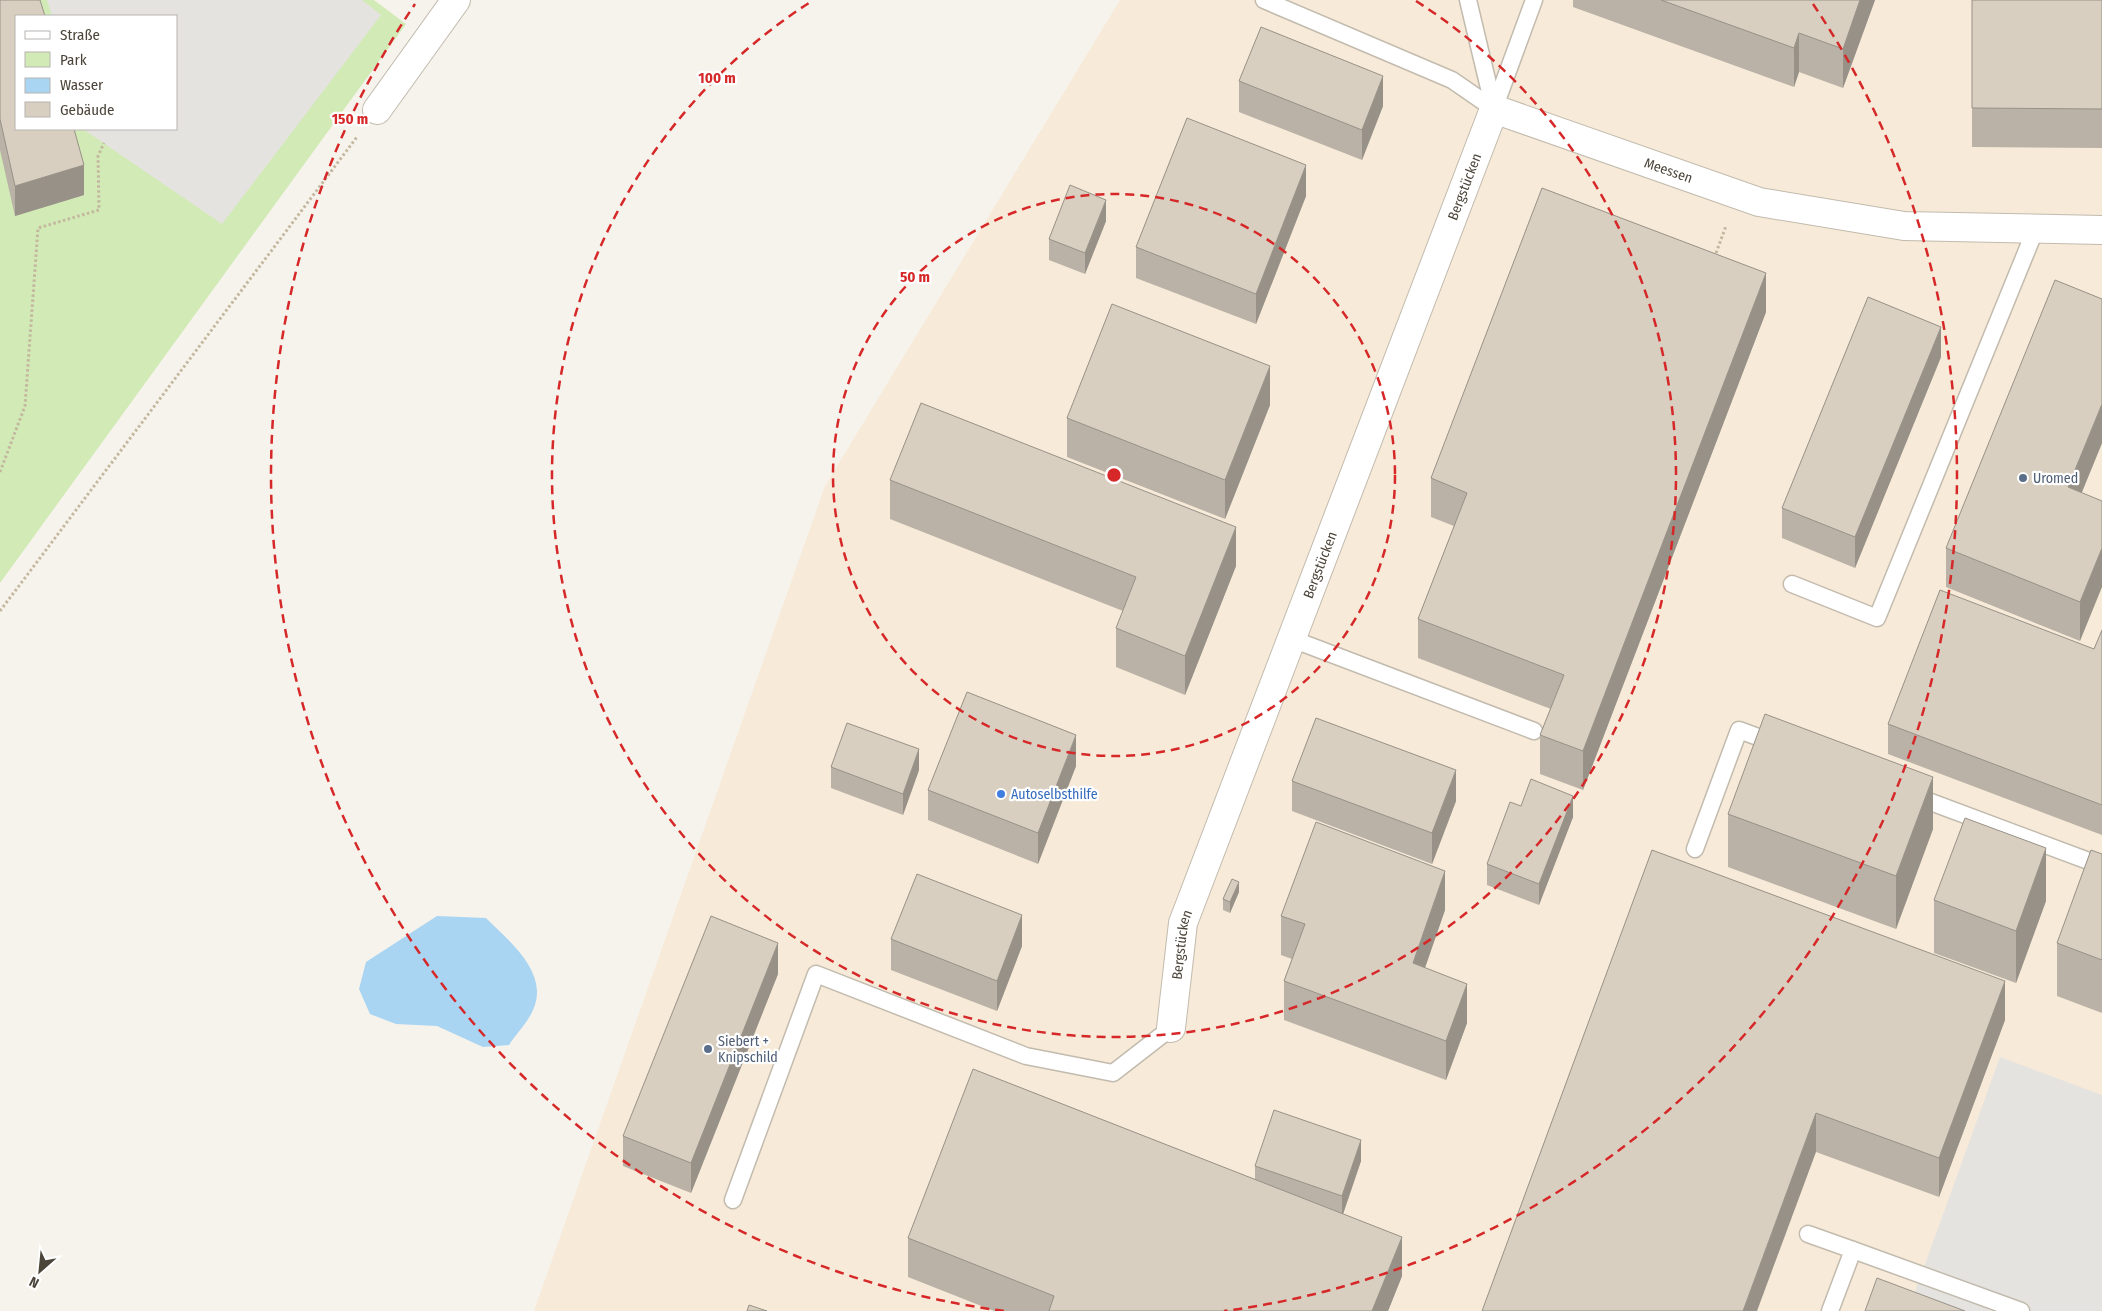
<svg xmlns="http://www.w3.org/2000/svg" width="2102" height="1311" font-family="'Fira Sans Condensed',sans-serif">
<style>
.commercial{fill:#f7ead8}
.green{fill:#d2eab5;fill-rule:evenodd}
.parking{fill:#e5e3e0}
.water{fill:#a9d4f2}
.lines{fill:none;stroke-linecap:round;stroke-linejoin:round}
.service-casing{stroke:#c2bbae;stroke-width:19}
.minor-casing{stroke:#c2bbae;stroke-width:30}
.path{stroke:#c4b79f;stroke-width:3;stroke-dasharray:2.5 2.5;stroke-linecap:butt}
.service{stroke:#fff;stroke-width:16}
.minor{stroke:#fff;stroke-width:28}
.wall{fill:#bab2a6}
.shaded-wall{fill:#979187}
.building{fill:#d8cfc1;stroke:#979187}
.ring{fill:none;stroke:#d62828;stroke-width:2.5;stroke-dasharray:9 6}
.service-dot{fill:#5c6f8a;stroke:#fff;stroke-width:2}
.shop-dot{fill:#3f7fe0;stroke:#fff;stroke-width:2}
.labels{text-anchor:middle;dominant-baseline:central;stroke-width:4.5;stroke-linejoin:round;paint-order:stroke}
.street-label{font-size:14px;fill:#4b4439;stroke:#fff}
.service-label{font-size:14px;fill:#4e5e75;stroke:#fff;text-anchor:start}
.shop-label{font-size:14px;fill:#366cbe;stroke:#fff;text-anchor:start}
.centre{fill:#d62828;stroke:#fff;stroke-width:2.5}
.ring-label{font-size:15px;text-anchor:middle;font-weight:bold;fill:#d62828;stroke:#fff;stroke-width:4.5;stroke-linejoin:round;paint-order:stroke}
</style>
<rect width="100%" height="100%" fill="#f6f3ec"/>
<path class="commercial" d="M1120,0H2102V1311H534L825,486Z"/>
<path class="green" d="M0,0H374L406,24L0,583ZM16,16H176V129H16Z"/>
<g class="parking">
<path d="M47,0H362L381,15L222,224L83,129H176V16H52Z"/>
<path d="M2000,1057L2102,1095V1311H1942L1912,1300Z"/>
</g>
<path class="water" d="M437,916L486,918C509,941 550,973 533,1010C528,1022 516,1034 509,1045L483,1047L437,1026L396,1024L370,1014L359,989L366,962Z"/>
<g class="lines">
<g class="service-casing">
<g id="service">
<path d="M1264,0L1452,80L1494,109"/>
<path d="M1468,0L1494,109"/>
<path d="M1494,109L1534,0"/>
<path d="M1792,584L1877,618L2036,228"/>
<path d="M1292,639L1534,731"/>
<path d="M1912,795L2102,866"/>
<path d="M1695,849L1739,730L1777,744"/>
<path d="M733,1200L816,974L1026,1056L1113,1073L1171,1028"/>
<path d="M1808,1234L1853,1250"/>
<path d="M1830,1311L1853,1250L2021,1311"/>
</g>
</g>
<g class="minor-casing">
<g id="minor">
<path d="M377,110L456,0"/>
<path id="s1" d="M1171,1028L1183,923L1494,109L1759,202L1904,226L2102,230"/>
</g>
</g>
<g class="path">
<path d="M1716,253L1726,226"/>
<path d="M0,472L25,406L38,228L99,210L98,156L104,143"/>
<path d="M0,611L357,137"/>
</g>
<use href="#service" class="service"/>
<use href="#minor" class="minor"/>
</g>
<g class="wall">
<path d="M0,0L84,195L15,216L0,150Z"/>
<path d="M1573,0H1875L1843,88L1799,72L1794,87L1573,7Z"/>
<path d="M1972,0H2102V148L1972,147Z"/>
<path d="M1239,81L1383,106L1362,160L1239,112Z"/>
<path d="M1306,196L1256,324L1136,278V247Z"/>
<path d="M1106,221L1085,274L1049,260V239Z"/>
<path d="M1766,312L1583,790L1540,774V735L1551,709L1418,658V619L1454,526L1431,517V478Z"/>
<path d="M1941,357L1855,568L1782,538V508Z"/>
<path d="M1270,405L1225,519L1067,457V418Z"/>
<path d="M2102,443L2082,492L2080,641L1946,587V548Z"/>
<path d="M890,480L1236,566L1185,695L1116,667V628L1123,611L890,519Z"/>
<path d="M2102,630V835L1888,754V724L2094,649Z"/>
<path d="M1076,766L1038,864L928,820V790Z"/>
<path d="M831,767L919,770L903,815L831,788Z"/>
<path d="M1292,781L1456,801L1432,864L1292,811Z"/>
<path d="M1521,806L1573,817L1539,905L1487,885V864Z"/>
<path d="M1728,814L1933,829L1896,929L1728,867Z"/>
<path d="M1652,850L2005,1020L1939,1197L1816,1152Z"/>
<path d="M2102,854V1013L2057,996V943Z"/>
<path d="M1239,892L1230,913L1223,910V899Z"/>
<path d="M1934,900L2046,901L2016,983L1934,953Z"/>
<path d="M1445,910L1425,968L1467,1023L1446,1080L1284,1020V981L1292,959L1281,955V916Z"/>
<path d="M891,939L1022,946L997,1011L891,970Z"/>
<path d="M778,974L691,1193L623,1166V1136Z"/>
<path d="M1361,1161L1343,1214L1402,1276L1388,1311H994L908,1277V1238L1255,1179V1166Z"/>
</g>
<g class="shaded-wall">
<path d="M1860,0H1875L1843,88V49Z"/>
<path d="M1799,33V72L1794,87V48Z"/>
<path d="M1383,76V106L1362,160V130Z"/>
<path d="M84,165V195L15,216V186Z"/>
<path d="M1306,165V196L1256,324V294Z"/>
<path d="M1106,200V221L1085,274V253Z"/>
<path d="M1766,273V312L1583,790V751Z"/>
<path d="M1941,327V357L1855,568V537Z"/>
<path d="M1270,366V405L1225,519V480Z"/>
<path d="M2102,404V443L2068,526V487Z"/>
<path d="M1236,527V566L1185,695V656Z"/>
<path d="M2102,548V587L2080,641V602Z"/>
<path d="M1076,735V766L1038,864V833Z"/>
<path d="M919,749V770L903,815V794Z"/>
<path d="M1456,770V801L1432,864V833Z"/>
<path d="M1933,777V829L1896,929V876Z"/>
<path d="M1573,796V817L1539,905V884Z"/>
<path d="M2046,848V901L2016,983V931Z"/>
<path d="M1445,871V910L1413,1002V963Z"/>
<path d="M1239,882V892L1230,913V902Z"/>
<path d="M1022,915V946L997,1011V981Z"/>
<path d="M778,943V974L691,1193V1163Z"/>
<path d="M2005,981V1020L1939,1197V1158Z"/>
<path d="M1467,984V1023L1446,1080V1041Z"/>
<path d="M1816,1113V1152L1757,1311H1743Z"/>
<path d="M1361,1140V1161L1342,1217V1196Z"/>
<path d="M1402,1237V1276L1388,1311H1372Z"/>
</g>
<g class="building">
<path d="M0,0H40L45,16H16V129H74L84,165L15,186L0,119Z"/>
<path d="M1661,0H1860L1843,49L1799,33L1794,48Z"/>
<path d="M1972,0H2102V109L1972,108Z"/>
<path d="M1261,27L1383,76L1362,130L1239,81Z"/>
<path d="M1187,118L1306,165L1256,294L1136,247Z"/>
<path d="M1070,185L1106,200L1085,253L1049,239Z"/>
<path d="M1542,188L1766,273L1583,751L1540,735L1564,675L1418,619L1467,493L1431,478Z"/>
<path d="M2055,280L2102,299V404L2068,487L2102,501V548L2080,602L1946,548Z"/>
<path d="M1868,297L1941,327L1855,537L1782,508Z"/>
<path d="M1112,304L1270,366L1225,480L1067,418Z"/>
<path d="M921,403L1236,527L1185,656L1116,628L1136,577L890,480Z"/>
<path d="M1940,590L2094,649L2102,630V805L1888,724Z"/>
<path d="M967,692L1076,735L1038,833L928,790Z"/>
<path d="M1765,714L1933,777L1896,876L1728,814Z"/>
<path d="M1316,718L1456,770L1432,833L1292,781Z"/>
<path d="M847,723L919,749L903,794L831,767Z"/>
<path d="M1531,779L1573,796L1539,884L1487,864L1510,802L1521,806Z"/>
<path d="M1965,818L2046,848L2016,931L1934,900Z"/>
<path d="M1316,822L1445,871L1413,963L1467,984L1446,1041L1284,981L1305,924L1281,916Z"/>
<path d="M1652,850L2005,981L1939,1158L1816,1113L1743,1311H1482Z"/>
<path d="M2091,850L2102,854V960L2057,943Z"/>
<path d="M917,874L1022,915L997,981L891,939Z"/>
<path d="M1232,879L1239,882L1230,902L1223,899Z"/>
<path d="M711,916L778,943L691,1163L623,1136Z"/>
<path d="M973,1069L1402,1237L1372,1311H1049L1054,1296L908,1238Z"/>
<path d="M1274,1110L1361,1140L1342,1196L1255,1166Z"/>
<path d="M1877,1278L1965,1311H1865Z"/>
<path d="M749,1305L767,1311H747Z"/>
</g>
<g class="ring">
<circle cx="1114" cy="475" r="281"/>
<path d="M1416 1A562 562 0 1 1 812 1"/>
<path d="M1004 1311A843 843 0 0 1 415 4M1813 4A843 843 0 0 1 1224 1311"/>
</g>
<g class="service-dot">
<circle cx="2023" cy="478" r="5"/>
<circle cx="708" cy="1049" r="5"/>
</g>
<circle class="shop-dot" cx="1001" cy="794" r="5"/>
<g class="labels">
<g class="street-label">
<text stroke="none"><textPath href="#s1" startOffset="1162">Meessen</textPath></text>
<text stroke="none"><textPath href="#s1" startOffset="894">Bergstücken</textPath></text>
<text stroke="none"><textPath href="#s1" startOffset="489">Bergstücken</textPath></text>
<text stroke="none"><textPath href="#s1" startOffset="84">Bergstücken</textPath></text>
</g>
<g class="service-label">
<text x="2033" y="478">Uromed</text>
<text x="718" y="1041">Siebert +<tspan x="718" dy="16">Knipschild</tspan></text>
</g>
<g class="shop-label">
<text x="1011" y="794">Autoselbsthilfe</text>
</g>
</g>
<circle cx="1114" cy="475" r="8" class="centre"/>
<g class="ring-label">
<text x="717" y="83">100 m</text>
<text x="350" y="124">150 m</text>
<text x="915" y="282">50 m</text>
</g>
<rect x="15" y="15" width="162" height="115" fill="#ffffff" stroke="#b7b4b0"/>
<rect x="25" y="31" width="25" height="8" fill="#ffffff" stroke="#b7b4b0"/>
<text x="60" y="40" font-size="15" fill="#4b4439">Straße</text>
<rect x="25" y="52" width="25" height="15" fill="#d2eab5" stroke="#b7b4b0"/>
<text x="60" y="65" font-size="15" fill="#4b4439">Park</text>
<rect x="25" y="78" width="25" height="15" fill="#a9d4f2" stroke="#b7b4b0"/>
<text x="60" y="90" font-size="15" fill="#4b4439">Wasser</text>
<rect x="25" y="102" width="25" height="15" fill="#d8cfc1" stroke="#b7b4b0"/>
<text x="60" y="115" font-size="15" fill="#4b4439">Gebäude</text>
<g transform="translate(40 1271) rotate(207)" stroke="#ffffff" stroke-width="4" paint-order="stroke">
<path d="M0-4L9 19L0 12L-9 19Z" fill="#4b4439"/>
<text y="-8" font-size="14" font-weight="bold" text-anchor="middle" fill="#4b4439">N</text>
</g>
</svg>
